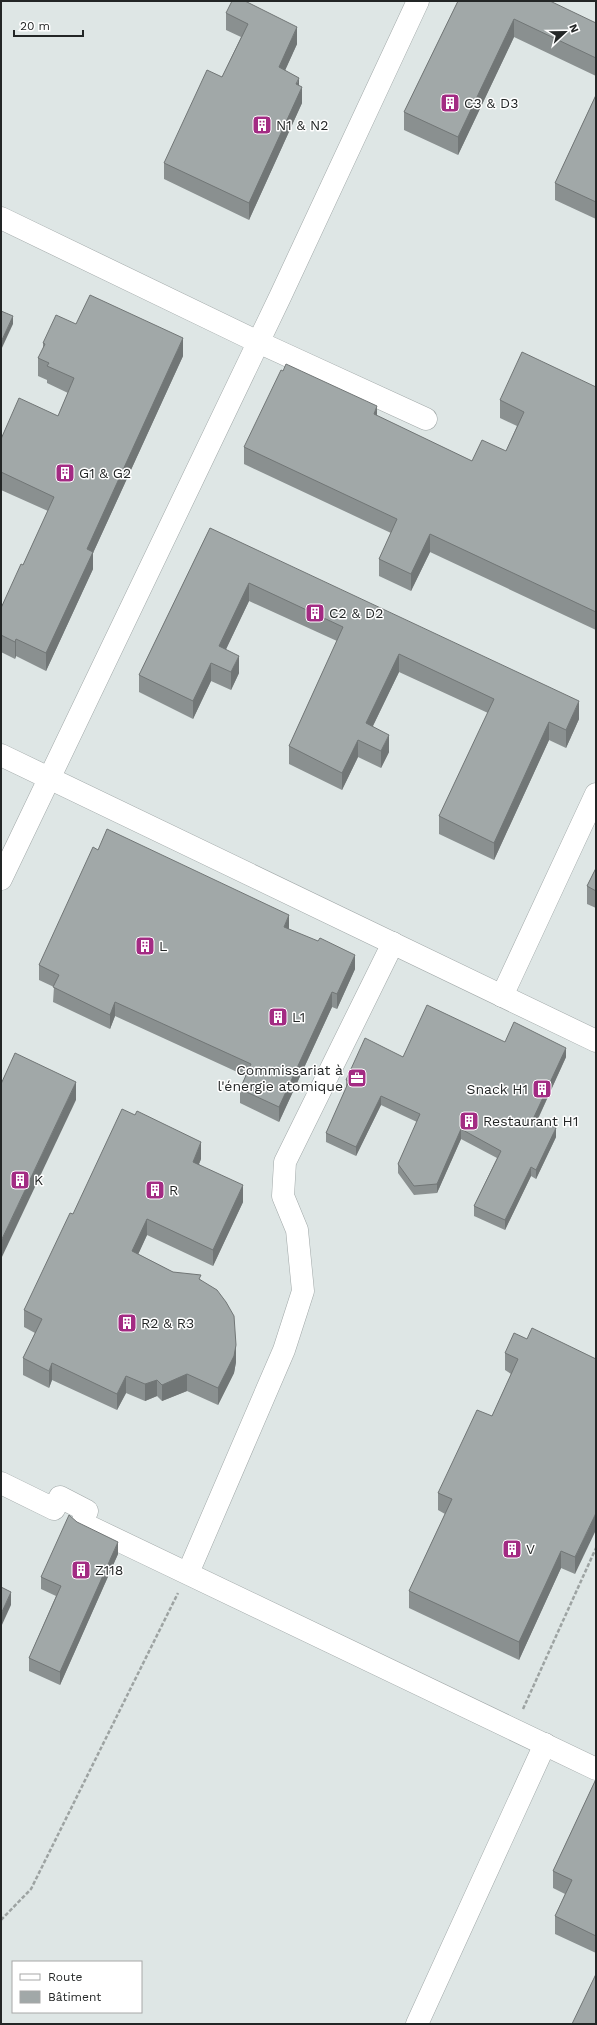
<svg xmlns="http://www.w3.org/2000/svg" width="597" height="2025" font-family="'Work Sans',sans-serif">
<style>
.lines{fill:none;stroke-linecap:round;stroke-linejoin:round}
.minor-casing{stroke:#a1a8a8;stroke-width:23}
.path{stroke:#9da3a2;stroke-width:2.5;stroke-dasharray:4 2;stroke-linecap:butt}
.minor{stroke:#fff;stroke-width:22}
.wall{fill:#8a9090}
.shaded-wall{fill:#717676}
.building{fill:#a1a8a8;stroke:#717676}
.labels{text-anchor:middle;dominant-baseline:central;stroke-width:3;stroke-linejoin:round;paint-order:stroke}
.poi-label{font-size:14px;fill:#232626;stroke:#fff;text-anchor:start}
</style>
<rect width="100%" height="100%" fill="#dee6e5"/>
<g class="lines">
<g class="minor-casing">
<g id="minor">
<path d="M1,218L258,342L426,419"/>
<path d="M1,755L596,1041"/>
<path d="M1,879L280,297L418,1"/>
<path d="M502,996L596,794"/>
<path d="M1,1483L54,1509L60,1497L87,1511L82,1523L596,1769"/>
<path d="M188,1573L284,1350L303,1291L297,1230L283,1196L285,1162L393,943"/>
<path d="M417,2024L545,1744"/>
</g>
</g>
<g class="path">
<path d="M523,1709L596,1548"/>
<path d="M1,1920L31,1889L178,1593"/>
</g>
<use href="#minor" class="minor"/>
</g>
<g class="wall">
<path d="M458,1L596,23V76L514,37L458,155L404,130V112Z"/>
<path d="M226,13L297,44L285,70L299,85L302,103L249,220L164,179V163L222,77L241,37L226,30Z"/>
<path d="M596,95V219L555,200V183Z"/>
<path d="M76,324L183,356L93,553V569L46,671L16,656L15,659L1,652V608L23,565L48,511L1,490V439L58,416L68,393L47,383V380L38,376V358L43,349V343Z"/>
<path d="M596,387V630L430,552L411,591L379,576V559L391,533L244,464V447L377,416L472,461L506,451L517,426L500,418V400Z"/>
<path d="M210,528L579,719L566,748L549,740L494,860L439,834V816L488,713L399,672L373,726L389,752L381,768L358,757L342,790L289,764V746L337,641L249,601L226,649L239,673L231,690L211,681L193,719L139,692V675Z"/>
<path d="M98,850L289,929L355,969L337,1009L332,1007L279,1122L240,1103V1089L246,1076L115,1016L110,1029L53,1002L54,987L39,980V965Z"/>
<path d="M596,868V908L587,904V886Z"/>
<path d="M505,1042L566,1057L538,1119L556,1137L536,1179L531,1176L505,1230L474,1216V1206L497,1158L461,1139L437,1193L414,1195L398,1173V1164L417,1122L381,1105L356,1156L326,1142V1133L346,1089V1080L403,1057Z"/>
<path d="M201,1159L199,1164L243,1202L213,1266L147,1235L138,1254L173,1272L201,1280L236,1362L234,1373L218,1405L187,1391L162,1401L157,1396L145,1401L126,1393L117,1410L52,1380L49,1388L23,1375V1358L35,1333L24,1327V1310L73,1214Z"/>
<path d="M527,1339L596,1359L575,1574L561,1568L519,1660L409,1608V1591L445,1514L438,1510V1493L492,1416L511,1374L505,1370V1353Z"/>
<path d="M77,1522L118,1554L60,1685L29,1671V1658L56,1596L41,1589V1577Z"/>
<path d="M596,1779V1953L555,1934V1916L565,1894L553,1888V1871Z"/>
</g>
<g class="shaded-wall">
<path d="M514,19V37L458,155V137Z"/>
<path d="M297,27V44L279,84V67Z"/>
<path d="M299,78V94L302,87V103L249,220V203Z"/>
<path d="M2,232V242L1,245V235Z"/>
<path d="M13,316V324L1,350V342Z"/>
<path d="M183,338V356L93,553V569L46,671V653L87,549Z"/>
<path d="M377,406V424L374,414Z"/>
<path d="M430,534V552L411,591V574Z"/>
<path d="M249,583V601L219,664V646Z"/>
<path d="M16,639V656L15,659V642Z"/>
<path d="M399,654V672L366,740V723Z"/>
<path d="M239,656V673L231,690V672Z"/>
<path d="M211,663V681L193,719V701Z"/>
<path d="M579,701V719L566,748V730Z"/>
<path d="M549,722V740L494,860V843Z"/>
<path d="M389,735V752L381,768V751Z"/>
<path d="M358,740V757L342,790V773Z"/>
<path d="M289,915V930L284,927Z"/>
<path d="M355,955V969L337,1009V994Z"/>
<path d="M332,992V1007L279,1122V1107Z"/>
<path d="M115,1002V1016L110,1029V1015Z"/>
<path d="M566,1048V1057L534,1127V1117Z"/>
<path d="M76,1082V1100L1,1259V1241Z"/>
<path d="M381,1096V1105L356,1156V1147Z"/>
<path d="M556,1128V1137L536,1179V1170Z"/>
<path d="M461,1129V1139L437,1193V1184Z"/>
<path d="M201,1142V1159L193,1178V1162Z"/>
<path d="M531,1167V1176L505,1230V1220Z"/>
<path d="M243,1185V1202L213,1266V1250Z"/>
<path d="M147,1219V1235L132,1268V1251Z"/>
<path d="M236,1345V1362L234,1373L218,1405V1388Z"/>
<path d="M52,1363V1380L49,1388V1371Z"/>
<path d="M187,1374V1391L162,1401V1385Z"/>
<path d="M126,1376V1393L117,1410V1394Z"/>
<path d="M157,1380V1396L145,1401V1384Z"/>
<path d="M596,1513V1530L575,1574V1557Z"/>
<path d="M118,1542V1554L60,1685V1672Z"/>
<path d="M561,1551V1568L519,1660V1642Z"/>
<path d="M11,1592V1605L1,1627V1614Z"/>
</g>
<g class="building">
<path d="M232,1H245L297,27L279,67L299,78L296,84L302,87L249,203L164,163L207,70L222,77L248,24L226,13Z"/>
<path d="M458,1H550L596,23V58L514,19L458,137L404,112Z"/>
<path d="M596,95V202L555,183Z"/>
<path d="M90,295L183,338L87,549L93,552L46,653L16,639L15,642L1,635V608L21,564L23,565L54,497L1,472V439L19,398L58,416L74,378L47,366L49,363L38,358L45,344L43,343L56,315L76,324Z"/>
<path d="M1,311L13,316L1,342Z"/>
<path d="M522,352L596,387V612L430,534L411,574L379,559L397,519L244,447L281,370L283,371L286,364L377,406L374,414L472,461L482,440L506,451L524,412L500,400Z"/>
<path d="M210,528L579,701L566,730L549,722L494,843L439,816L494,699L399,654L366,723L389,735L381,751L358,740L342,773L289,746L343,627L249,583L219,646L239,656L231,672L211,663L193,701L139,675Z"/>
<path d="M107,829L289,915L284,927L318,941L320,938L355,955L337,994L332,992L279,1107L240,1089L251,1064L115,1002L110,1015L53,987L59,975L39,965L93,847L98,850Z"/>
<path d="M596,868V891L587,886Z"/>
<path d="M427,1005L505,1042L514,1022L566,1048L534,1117L556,1128L536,1170L531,1167L505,1220L474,1206L501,1151L461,1129L437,1184L414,1186L398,1164L420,1114L381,1096L356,1147L326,1133L349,1081L346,1080L365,1038L403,1057Z"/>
<path d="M15,1053L76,1082L1,1241V1084Z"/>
<path d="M122,1109L135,1115L137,1111L201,1142L193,1162L243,1185L213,1250L147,1219L132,1251L173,1272L201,1275L199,1279L217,1290L226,1302L234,1316L236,1345L234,1356L218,1388L187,1374L162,1385L157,1380L145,1384L126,1376L117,1394L52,1363L49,1371L23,1358L42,1319L24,1310L70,1213L73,1214Z"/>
<path d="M532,1328L596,1359V1513L575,1557L561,1551L519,1642L409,1591L452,1499L438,1493L477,1410L492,1416L518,1359L505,1353L514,1333L527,1339Z"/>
<path d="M69,1515L77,1522L118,1542L60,1672L29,1658L61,1586L41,1577Z"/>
<path d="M1,1587L11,1592L1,1614Z"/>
<path d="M596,1779V1936L555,1916L572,1880L553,1871Z"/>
<path d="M596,1974V2024H572Z"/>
</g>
<defs>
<g id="building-square" transform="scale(1)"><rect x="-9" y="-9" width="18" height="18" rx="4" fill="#a32b83" stroke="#fff"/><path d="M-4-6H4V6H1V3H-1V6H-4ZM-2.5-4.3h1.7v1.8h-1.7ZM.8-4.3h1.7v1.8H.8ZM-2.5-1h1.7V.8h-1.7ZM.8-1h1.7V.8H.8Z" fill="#fff"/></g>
<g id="office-square" transform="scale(1)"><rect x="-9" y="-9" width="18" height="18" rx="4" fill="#a32b83" stroke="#fff"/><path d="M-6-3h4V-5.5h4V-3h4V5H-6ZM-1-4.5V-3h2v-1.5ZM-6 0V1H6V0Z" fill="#fff"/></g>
</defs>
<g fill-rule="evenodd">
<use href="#building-square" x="450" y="103"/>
<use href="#building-square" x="262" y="125"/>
<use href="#building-square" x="65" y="473"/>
<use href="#building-square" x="315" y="613"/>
<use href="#building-square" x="145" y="946"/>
<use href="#building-square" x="278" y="1017"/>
<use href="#office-square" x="357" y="1078"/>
<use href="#building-square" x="542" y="1089"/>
<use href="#building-square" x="469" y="1121"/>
<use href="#building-square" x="20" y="1180"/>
<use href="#building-square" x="155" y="1190"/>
<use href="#building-square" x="127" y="1323"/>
<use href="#building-square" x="512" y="1549"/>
<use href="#building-square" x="81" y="1570"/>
</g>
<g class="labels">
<g class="poi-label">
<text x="464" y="103">C3 &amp; D3</text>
<text x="276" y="125">N1 &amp; N2</text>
<text x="79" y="473">G1 &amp; G2</text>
<text x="329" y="613">C2 &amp; D2</text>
<text x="159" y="946">L</text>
<text x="292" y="1017">L1</text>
<text x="343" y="1070" text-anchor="end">Commissariat à<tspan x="343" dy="16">l'énergie atomique</tspan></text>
<text x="528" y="1089" text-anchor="end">Snack H1</text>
<text x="483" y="1121">Restaurant H1</text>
<text x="34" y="1180">K</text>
<text x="169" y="1190">R</text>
<text x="141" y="1323">R2 &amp; R3</text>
<text x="526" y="1549">V</text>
<text x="95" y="1570">Z118</text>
</g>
</g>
<rect width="597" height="2025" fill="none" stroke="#232626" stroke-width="4"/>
<rect x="12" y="1961" width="130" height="52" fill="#ffffff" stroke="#a7a8a8"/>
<rect x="20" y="1974" width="20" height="6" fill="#ffffff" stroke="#a7a8a8"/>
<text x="48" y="1981" font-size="12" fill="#232626">Route</text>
<rect x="20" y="1991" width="20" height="12" fill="#a1a8a8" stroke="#a7a8a8"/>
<text x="48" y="2001" font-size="12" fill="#232626">Bâtiment</text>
<g transform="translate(565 32) rotate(68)" stroke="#ffffff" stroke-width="3" paint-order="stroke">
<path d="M0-3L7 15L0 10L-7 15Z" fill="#232626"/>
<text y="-6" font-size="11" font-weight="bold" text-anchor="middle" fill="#232626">N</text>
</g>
<path d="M14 30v6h69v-6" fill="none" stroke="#232626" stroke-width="2"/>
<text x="20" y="30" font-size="12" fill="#232626" stroke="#ffffff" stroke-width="3" paint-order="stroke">20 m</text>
</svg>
